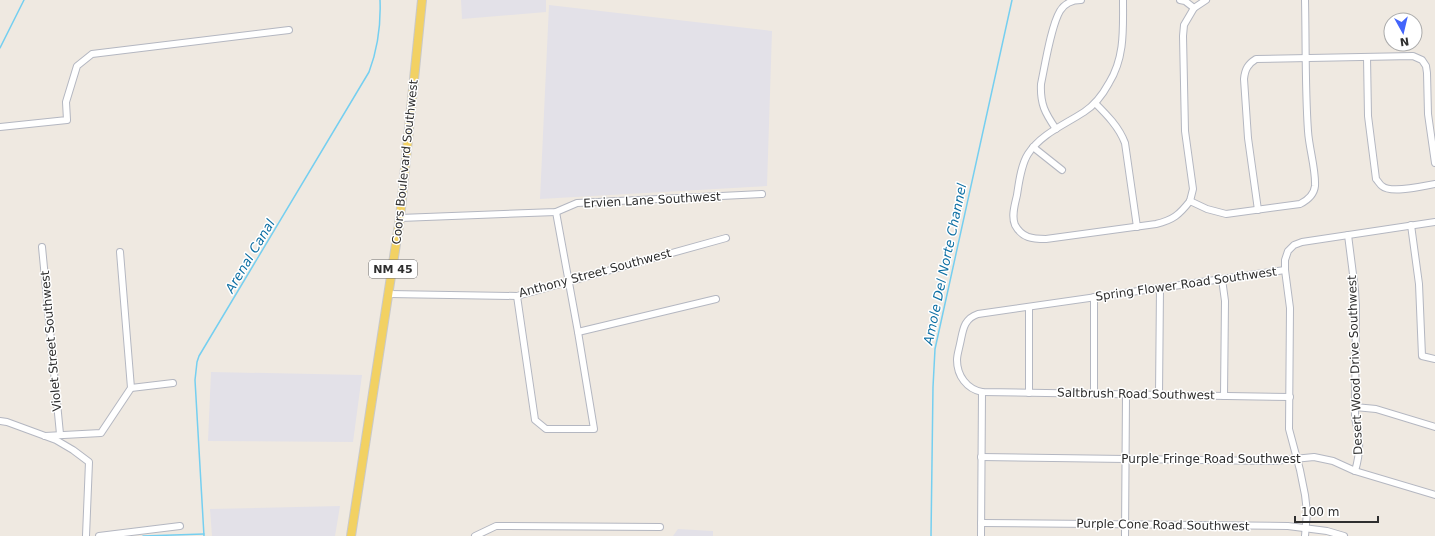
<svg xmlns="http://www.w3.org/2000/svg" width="1435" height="536" font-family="'DejaVu Sans',sans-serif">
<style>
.industrial{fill:#e3e1e8}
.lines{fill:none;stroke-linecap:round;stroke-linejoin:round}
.stream{stroke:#75cff0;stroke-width:1.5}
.minor-casing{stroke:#b4b7c1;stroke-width:8}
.major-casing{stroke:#c9c9c9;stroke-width:10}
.minor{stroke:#fff;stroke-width:6}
.major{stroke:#f2d163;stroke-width:8}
.labels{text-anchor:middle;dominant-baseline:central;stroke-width:3;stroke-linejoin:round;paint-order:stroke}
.shield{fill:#fff;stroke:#6d6d6d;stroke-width:1}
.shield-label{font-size:11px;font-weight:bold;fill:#2e2e2e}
.street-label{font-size:12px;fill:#2e2e2e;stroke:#fff}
.water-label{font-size:13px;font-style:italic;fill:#0d6fa3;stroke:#fff}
</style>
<rect width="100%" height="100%" fill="#efe9e1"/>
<g class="industrial">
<path d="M461,0H546V12L462,19Z"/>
<path d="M549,5L772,31L767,186L540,199Z"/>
<path d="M211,372L362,375L353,442L208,441Z"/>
<path d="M340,506L335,536H212L210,509Z"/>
<path d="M678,529L713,531V536H673Z"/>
</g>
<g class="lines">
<g class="stream">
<path d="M0,48L24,0"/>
<path d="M143,536L204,534"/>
<path d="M204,536L195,380L197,362L199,356L369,72C378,48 381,25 380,0"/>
<path d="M931,536L933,387L935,349L1012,0"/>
</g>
<g class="minor-casing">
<g id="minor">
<path d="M1123,0C1123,29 1125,57 1109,83C1103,94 1095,105 1084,112C1064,125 1041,134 1028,154C1021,165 1019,182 1017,195C1015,204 1011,216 1015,225C1022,238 1032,239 1046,239L1156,224C1173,220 1179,215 1190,201"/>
<path d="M1180,0L1185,1L1194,8L1206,0"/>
<path d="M1367,57L1368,116L1376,179C1378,181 1380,185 1382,186C1391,194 1423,186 1435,184"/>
<path d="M1095,103C1107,115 1119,127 1125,143L1137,227"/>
<path d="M0,127L67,120L66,102L77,66L92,54L289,30"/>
<path d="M1056,129C1045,113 1040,104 1041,84C1045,65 1051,26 1060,11C1064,4 1072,0 1081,0"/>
<path d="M1033,147L1062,170"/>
<path d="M1190,201L1207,209L1226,214L1300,204C1308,200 1314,195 1315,186C1316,170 1309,148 1308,131C1305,88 1306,44 1305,0"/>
<path d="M1190,201L1193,189L1185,131L1183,36L1184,25L1194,8"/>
<path d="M1258,210L1248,138L1244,79C1245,69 1248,64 1256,59L1413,56L1422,60L1426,66L1427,73L1428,114L1435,163"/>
<path d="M400,218L556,212L577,203L762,194"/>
<path d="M1411,225L1419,284L1422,356L1435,359"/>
<path d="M1348,235L1355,290L1356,306L1355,418C1360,438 1361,451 1355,471"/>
<path d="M42,247L60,434"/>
<path d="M1285,270L978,314C963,319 963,331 960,344C959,349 957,355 957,360C957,376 967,389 982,392L1290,397"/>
<path d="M1222,279L1225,301L1224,396"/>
<path d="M389,294L517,296L726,238"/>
<path d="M517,296L535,420L546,429H594L578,332L556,212"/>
<path d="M1094,297V394"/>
<path d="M578,332L716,299"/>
<path d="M131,388L173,383"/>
<path d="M1029,393V307"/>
<path d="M1159,395L1160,288"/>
<path d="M1355,407L1376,409L1435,427"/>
<path d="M0,421L7,422L56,440L73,450L89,462L86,536"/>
<path d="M45,436L101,433L131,388L120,252"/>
<path d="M981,457L1274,461L1314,457L1333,461L1355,471L1435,495"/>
<path d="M981,523L1288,526L1327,531L1344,536"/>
<path d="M99,536L180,526"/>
<path d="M475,536L496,526L660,527"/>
<path d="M981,536L982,392"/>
<path d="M1125,536L1126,395"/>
<path d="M1305,536L1307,512L1305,495L1300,470L1289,429L1290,308L1285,270V260L1288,251L1294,245L1302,242L1435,222"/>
</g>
</g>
<g class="major-casing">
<path id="major" d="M351,536L400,218L422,0"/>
</g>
<use href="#minor" class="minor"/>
<use href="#major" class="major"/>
</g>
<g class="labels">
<rect class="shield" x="369" y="260" width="48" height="18" rx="3"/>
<g class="shield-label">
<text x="393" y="269">NM 45</text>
</g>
<g class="street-label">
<text transform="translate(405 162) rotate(-84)">Coors Boulevard Southwest</text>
<text transform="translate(652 200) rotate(-3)">Ervien Lane Southwest</text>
<text transform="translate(595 273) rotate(-15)">Anthony Street Southwest</text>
<text transform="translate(1186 284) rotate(-8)">Spring Flower Road Southwest</text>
<text transform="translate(51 341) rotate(-95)">Violet Street Southwest</text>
<text transform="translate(1355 365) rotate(-92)">Desert Wood Drive Southwest</text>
<text transform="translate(1136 394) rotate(1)">Saltbrush Road Southwest</text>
<text x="1211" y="459">Purple Fringe Road Southwest</text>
<text transform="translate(1163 525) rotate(1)">Purple Cone Road Southwest</text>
</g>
<g class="water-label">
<text transform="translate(250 256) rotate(-59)">Arenal Canal</text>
<text transform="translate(945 264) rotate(-78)">Amole Del Norte Channel</text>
</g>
</g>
<g transform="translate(1403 32) rotate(172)"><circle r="19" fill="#ffffff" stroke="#ababab"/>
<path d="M0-3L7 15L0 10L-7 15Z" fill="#4264fb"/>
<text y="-6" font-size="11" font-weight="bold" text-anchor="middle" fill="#2e2e2e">N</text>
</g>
<path d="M1295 516v6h83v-6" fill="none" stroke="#2e2e2e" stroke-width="2"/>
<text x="1301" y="516" font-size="12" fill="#2e2e2e" stroke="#ffffff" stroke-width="3" paint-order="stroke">100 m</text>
</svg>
